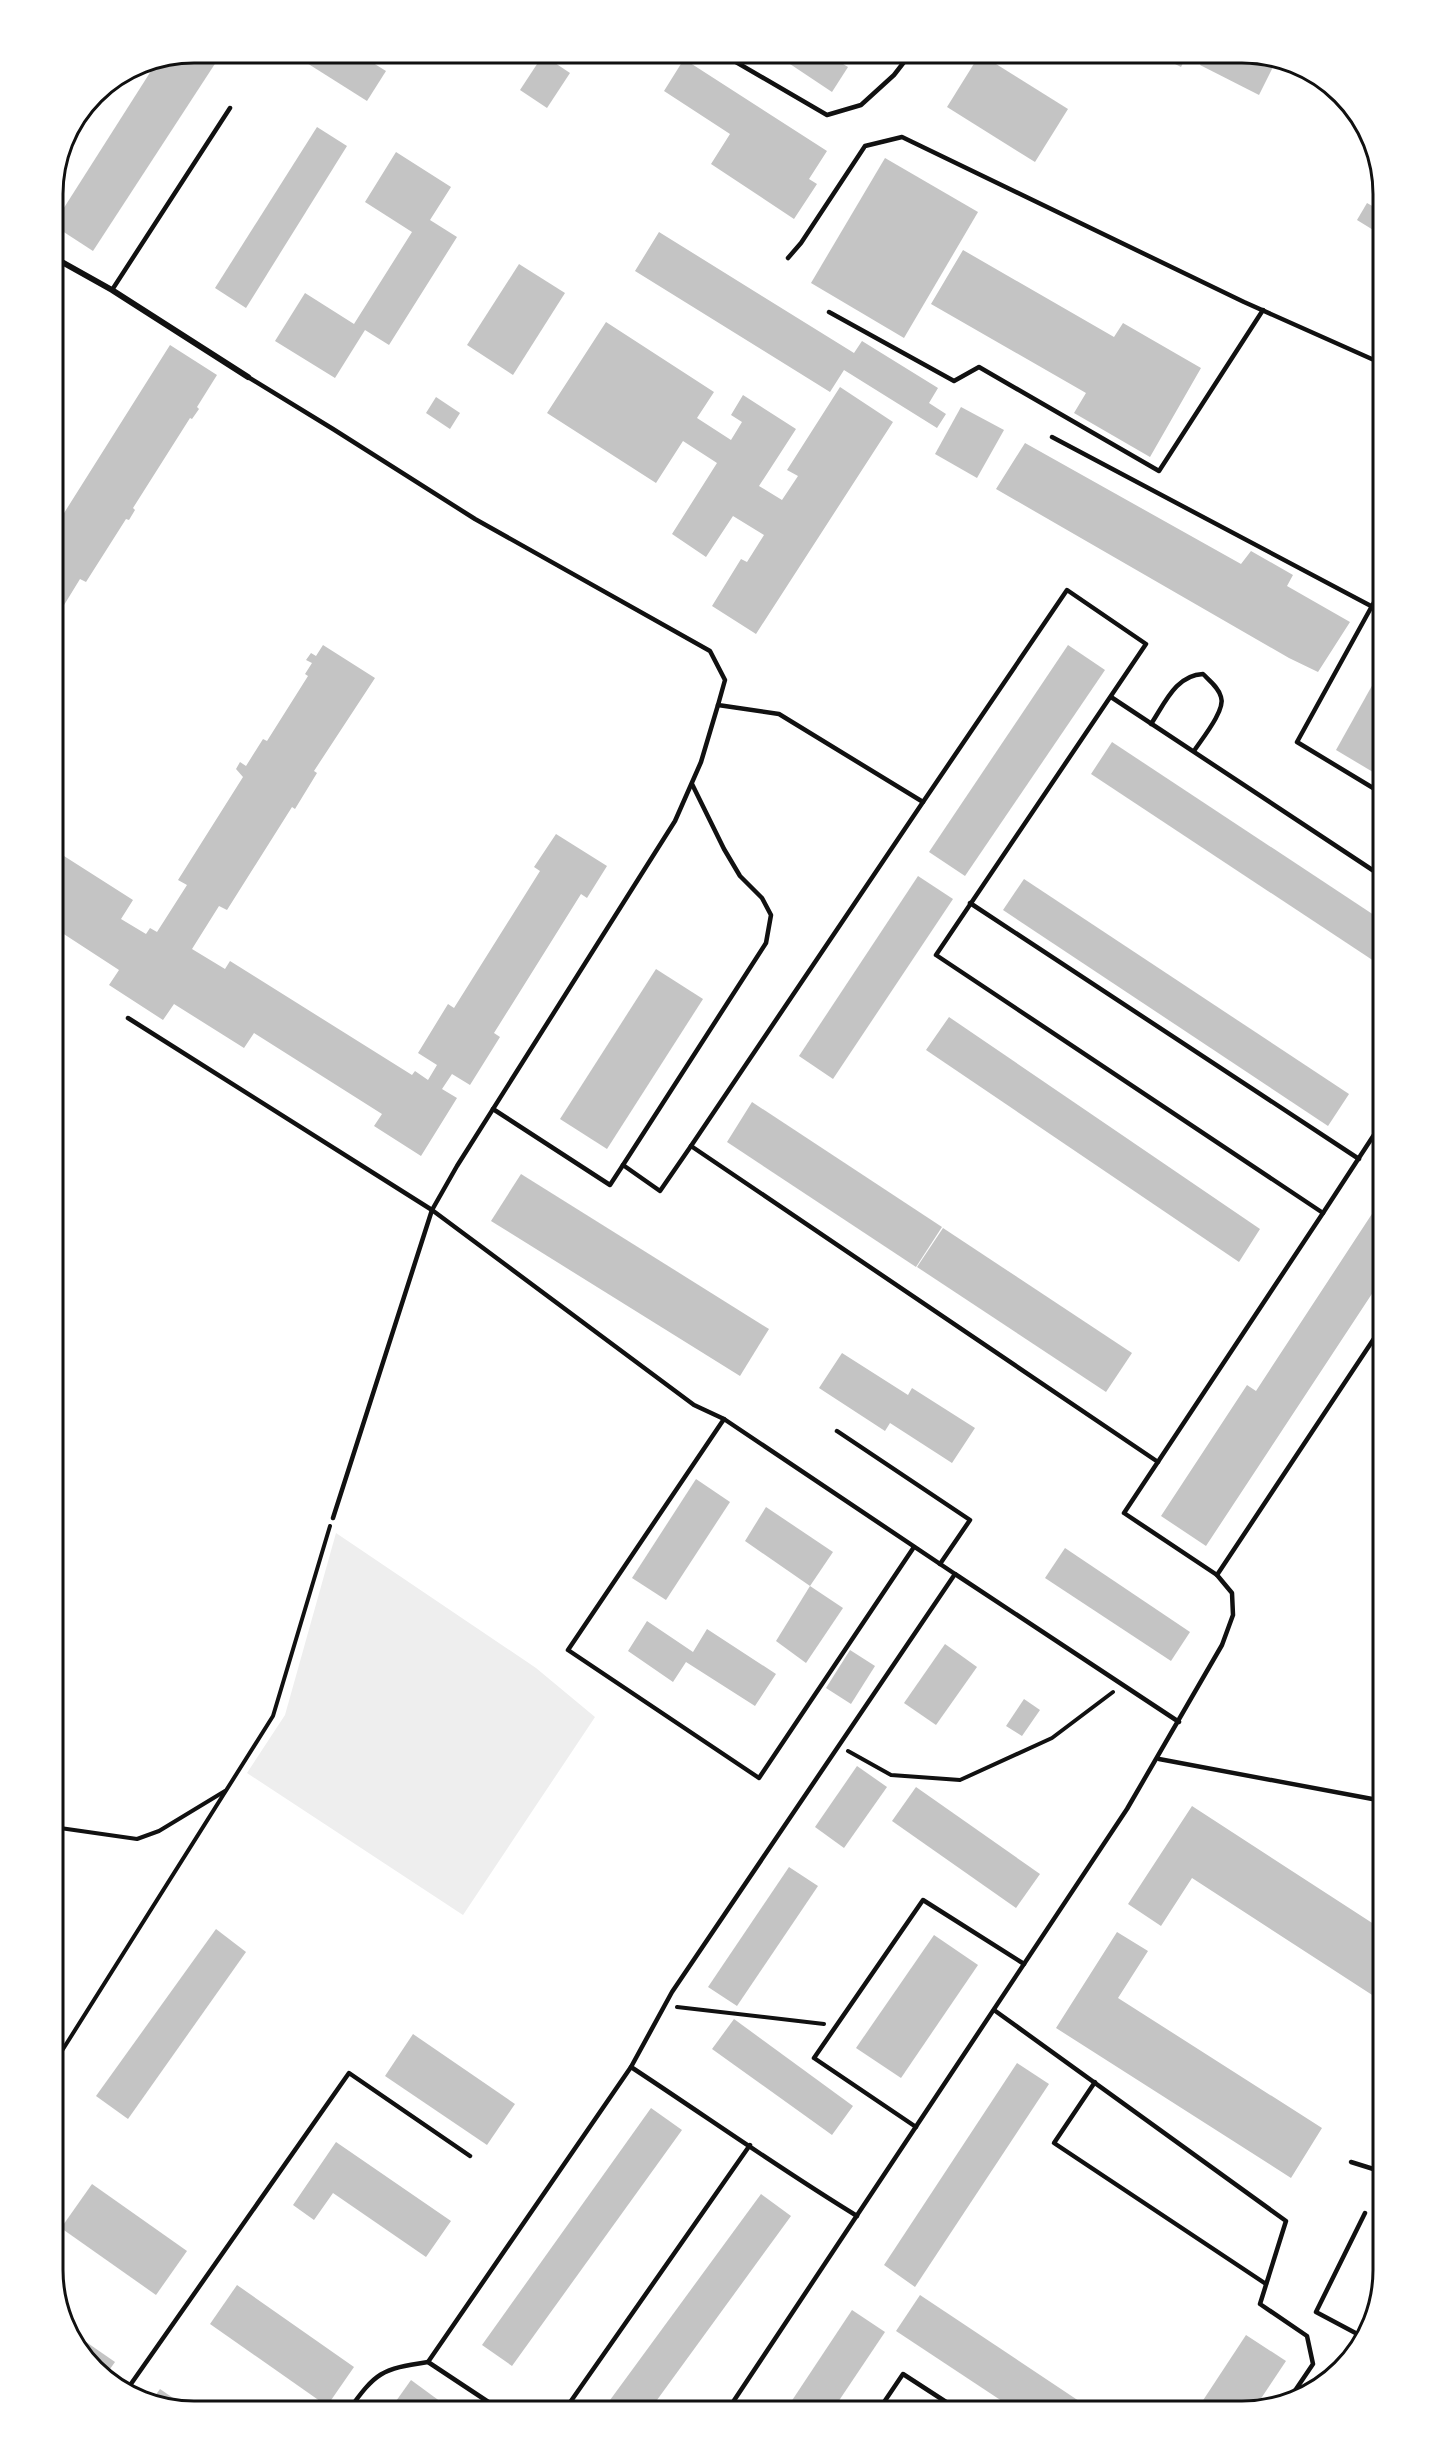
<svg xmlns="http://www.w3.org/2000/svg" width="1436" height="2464" font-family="'Times New Roman',serif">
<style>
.green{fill:#eee}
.building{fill:#c4c4c4}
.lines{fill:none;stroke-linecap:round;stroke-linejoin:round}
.path{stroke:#111;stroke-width:4}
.service{stroke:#111;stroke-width:4.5}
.minor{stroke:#111;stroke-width:6}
.rim{fill:none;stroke:#111;stroke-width:3}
</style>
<rect width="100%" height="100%" fill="#fff"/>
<path class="green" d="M336,1533L536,1668L595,1717L463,1915L247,1773L285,1715Z"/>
<g class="building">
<path d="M194,53H222L93,251L53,225L158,60Z"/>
<path d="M291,53H357L386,71L367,101Z"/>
<path d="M780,53H825L848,67L832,92L778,56Z"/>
<path d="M1153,53H1188L1181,67Z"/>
<path d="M1206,53H1252L1276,61L1259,95L1200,65Z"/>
<path d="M980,54L1068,109L1035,162L947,107Z"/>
<path d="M543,55L570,73L547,108L520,90Z"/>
<path d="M684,59L827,151L809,179L817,184L794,219L711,164L730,134L664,91Z"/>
<path d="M317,127L347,146L246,308L215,288Z"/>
<path d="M396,152L451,187L430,220L457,237L389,345L365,330L335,378L275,341L305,293L354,324L412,232L365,202Z"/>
<path d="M885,158L978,212L904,338L811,283Z"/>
<path d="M1367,203L1383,212V236L1357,220Z"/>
<path d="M659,232L854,353L862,341L938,388L929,403L946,414L937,428L844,370L830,392L635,271Z"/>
<path d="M963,250L1114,337L1123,323L1201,368L1150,457L1074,413L1086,393L931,304Z"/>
<path d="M519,264L565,293L513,375L467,345Z"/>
<path d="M606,322L714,392L697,418L731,440L742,422L731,415L743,395L796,429L759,486L782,500L798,476L787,470L840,387L893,422L756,634L712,606L741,559L747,562L764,535L733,516L706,557L672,534L717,463L683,441L656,483L547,413Z"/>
<path d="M170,345L217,375L197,407L199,409L192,419L190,418L133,508L135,510L129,520L126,519L86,582L80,579L53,623V525L56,520L59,521Z"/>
<path d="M436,397L460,413L450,429L426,413Z"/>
<path d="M961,407L1004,430L977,478L935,454Z"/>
<path d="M1025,443L1241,564L1251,551L1293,575L1287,586L1350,622L1318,672L1289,658L996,489Z"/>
<path d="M323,645L375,678L314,771L317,773L295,809L292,807L227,910L219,906L192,949L225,969L230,961L412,1075L415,1071L428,1080L437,1065L418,1053L448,1004L454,1008L540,871L534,867L556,834L607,866L587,898L581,894L494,1033L500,1037L470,1085L452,1074L442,1089L457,1098L421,1156L374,1126L382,1114L254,1033L244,1048L174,1004L163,1020L109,985L119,970L53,927V916L57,909L53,906V849L133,900L121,919L146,934L150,928L157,932L187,885L178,880L243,777L236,769L240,762L246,766L263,739L267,741L308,676L305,674L312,663L306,660L311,653L316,656Z"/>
<path d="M1068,645L1105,670L965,876L929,852Z"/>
<path d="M1383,666V778L1336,750Z"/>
<path d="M1112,742L1383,921V967L1091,774Z"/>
<path d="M918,876L953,899L833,1079L799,1056Z"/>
<path d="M1024,879L1349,1094L1328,1126L1003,910Z"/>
<path d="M656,969L703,999L607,1149L560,1119Z"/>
<path d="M949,1017L1260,1229L1239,1262L926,1050Z"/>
<path d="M752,1102L942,1227L916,1267L727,1142Z"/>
<path d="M521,1174L769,1329L740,1376L491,1221Z"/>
<path d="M1383,1197V1277L1206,1546L1161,1516L1247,1385L1256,1391Z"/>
<path d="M943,1228L1132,1353L1106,1392L917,1267Z"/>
<path d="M842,1353L908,1395L912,1388L975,1428L952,1463L890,1423L885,1431L819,1388Z"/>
<path d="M696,1479L730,1502L666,1600L632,1578Z"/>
<path d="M766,1507L833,1552L810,1586L745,1541Z"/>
<path d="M1065,1548L1190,1632L1171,1661L1045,1578Z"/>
<path d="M810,1586L843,1608L806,1663L776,1641Z"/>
<path d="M647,1621L693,1652L707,1629L776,1674L755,1706L686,1662L673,1682L628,1651Z"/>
<path d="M945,1644L977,1667L936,1725L904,1703Z"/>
<path d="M850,1650L875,1666L851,1704L826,1688Z"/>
<path d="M1024,1699L1040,1710L1022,1736L1006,1726Z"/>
<path d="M857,1766L887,1787L844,1848L815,1827Z"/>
<path d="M916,1787L1040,1874L1016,1908L892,1821Z"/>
<path d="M1192,1806L1383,1930V2002L1192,1878L1161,1926L1128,1904Z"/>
<path d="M789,1867L818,1886L737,2006L708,1987Z"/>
<path d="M216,1929L246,1952L128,2119L96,2096Z"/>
<path d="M1117,1932L1148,1951L1118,1998L1322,2128L1291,2178L1056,2028Z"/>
<path d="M934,1935L978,1965L901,2078L856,2048Z"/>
<path d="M734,2019L853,2106L832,2135L712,2049Z"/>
<path d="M413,2034L515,2104L487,2145L385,2076Z"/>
<path d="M1017,2063L1049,2084L915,2287L884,2265Z"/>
<path d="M651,2108L682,2130L512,2366L482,2345Z"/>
<path d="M336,2142L451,2221L426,2257L333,2193L314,2220L293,2205Z"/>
<path d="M92,2184L187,2251L156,2295L61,2228Z"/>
<path d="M761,2194L791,2216L649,2411H602Z"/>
<path d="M237,2285L354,2367L327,2406L210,2324Z"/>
<path d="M920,2295L1094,2411H1017L896,2331Z"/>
<path d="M852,2310L885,2332L832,2411H785Z"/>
<path d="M66,2328L115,2362L105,2376L67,2332Z"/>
<path d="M1246,2335L1286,2361L1254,2409L1242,2412L1196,2411Z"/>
<path d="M411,2380L441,2402L434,2411H389Z"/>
<path d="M160,2389L192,2411H185L152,2400Z"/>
</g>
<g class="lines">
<g class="path">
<path d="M848,1751L891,1775L960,1780L1052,1738L1113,1692"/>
<path d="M53,1827L137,1839L159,1831L225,1791"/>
<path d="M677,2007L824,2024"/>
<path d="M53,2065L273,1716L330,1526"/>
</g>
<g class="service">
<path d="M708,53L729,58L827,115L861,105L894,75L911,53"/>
<path d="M788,258L801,243L865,146L902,137L1244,302L1383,364"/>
<path d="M112,290L230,108"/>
<path d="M829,312L954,381L979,367L1159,471L1263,310"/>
<path d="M248,377L333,429L475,519L710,651L725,680L718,705L779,714L923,802L1067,590L1146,644L936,955L1323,1213L1124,1513L1217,1575L1232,1593L1233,1615L1222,1645L1127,1809L727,2411"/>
<path d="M1052,437L1371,606"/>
<path d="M1111,697L1383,877"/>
<path d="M1151,724C1165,703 1176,675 1203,674C1210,681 1219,688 1221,697C1226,710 1201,740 1194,751"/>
<path d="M1383,794L1297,742L1383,586"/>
<path d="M923,802L691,1146L1158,1462"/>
<path d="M970,903L1359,1159"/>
<path d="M128,1018L432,1210L694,1405L724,1419"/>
<path d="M493,1109L610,1185L623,1165L660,1191L691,1146"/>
<path d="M623,1165L766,943L771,915L762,898L740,876L724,849L692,784"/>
<path d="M1323,1213L1383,1121"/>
<path d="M837,1431L970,1520L940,1564"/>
<path d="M333,1518L432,1210L457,1166L675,821L701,762L718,705"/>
<path d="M955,1574L1179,1722"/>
<path d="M1217,1575L1383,1325"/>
<path d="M1159,1759L1383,1801"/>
<path d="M994,2010L1286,2221L1260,2304L1307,2336L1313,2364L1288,2401"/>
<path d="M631,2067L672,1992L955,1574L724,1419L568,1650L759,1778L914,1547"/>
<path d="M1095,2082L1054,2143L1266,2284"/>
<path d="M916,2127L814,2058L923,1900L1024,1964"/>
<path d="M1351,2162L1383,2172"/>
<path d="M1363,2337L1316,2312L1365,2213"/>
<path d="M428,2362L631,2067C707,2117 780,2169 857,2216"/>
<path d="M126,2391L349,2073L470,2156"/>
<path d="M348,2411C376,2372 381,2369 428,2362L502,2411"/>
<path d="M564,2411L750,2145"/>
<path d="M878,2411L903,2374L960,2411"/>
</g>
<path class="minor" d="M53,257L112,290L248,377"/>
</g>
<path d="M0 0H1436V2464H0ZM194 63H1242A131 131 0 0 1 1373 194V2270A131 131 0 0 1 1242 2401H194A131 131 0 0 1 63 2270V194A131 131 0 0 1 194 63Z" fill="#fff" fill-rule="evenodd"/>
<path class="rim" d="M194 63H1242A131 131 0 0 1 1373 194V2270A131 131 0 0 1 1242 2401H194A131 131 0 0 1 63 2270V194A131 131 0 0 1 194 63Z"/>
</svg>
